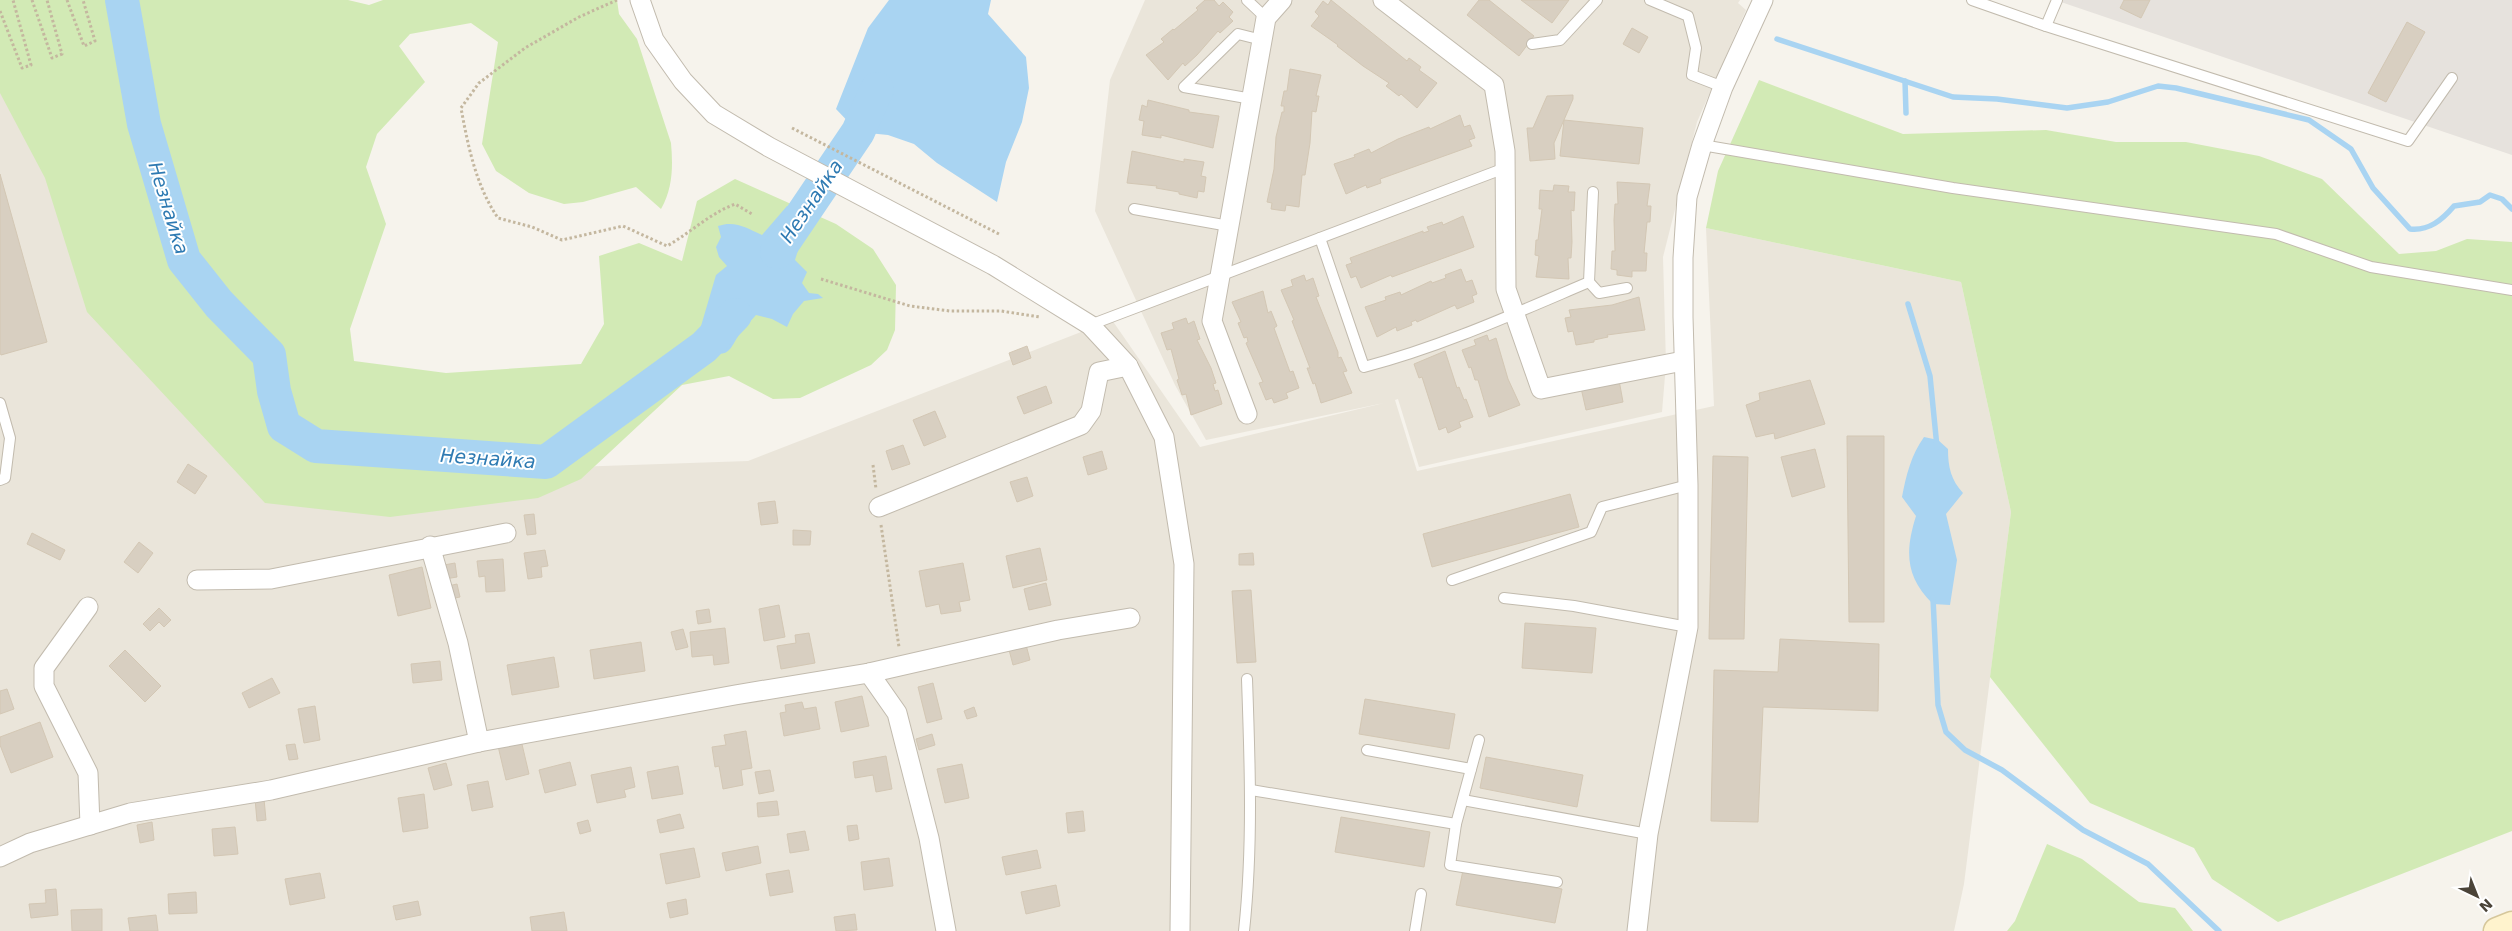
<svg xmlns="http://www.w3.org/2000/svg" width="2512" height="931" font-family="'DejaVu Sans',sans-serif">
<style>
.residential{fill:#eae5da}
.industrial{fill:#e6e2dd}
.green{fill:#d2eab5}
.water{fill:#a9d4f2}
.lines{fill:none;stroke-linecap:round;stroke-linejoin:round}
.stream{stroke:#a9d4f2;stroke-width:5.5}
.river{stroke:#a9d4f2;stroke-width:34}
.building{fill:#d8cfc1;stroke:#d3c7b4}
.service-casing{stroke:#c2bbae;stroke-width:12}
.minor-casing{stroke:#c2bbae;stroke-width:21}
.secondary-casing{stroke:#d6c79b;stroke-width:29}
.path{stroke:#c4b79f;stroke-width:3;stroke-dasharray:2.5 2.5;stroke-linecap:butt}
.service{stroke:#fff;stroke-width:10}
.minor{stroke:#fff;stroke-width:19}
.secondary{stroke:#fff3cd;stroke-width:26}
.labels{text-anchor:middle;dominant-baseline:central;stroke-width:4;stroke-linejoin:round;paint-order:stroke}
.water-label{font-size:19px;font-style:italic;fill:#2e7ab2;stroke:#fff}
</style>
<rect width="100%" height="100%" fill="#f6f3ec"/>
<path class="residential" d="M1145,0H1740L1738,3L1746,10L1697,122L1663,257L1666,364L1662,412L1419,467L1398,399L1395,400L1417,471L1714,406L1706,228L1961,282L2011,512L1964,884L1954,931H0V5L429,472L748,461L1112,320L1200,447L1384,403L1206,440L1175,385L1095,211L1110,80Z"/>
<path class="industrial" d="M2055,0H2512V155Z"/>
<g class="green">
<path d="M0,0H348L369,5L383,0H617L619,14L637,39L671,143C673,166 673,188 661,209L636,187L583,202L564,204L529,193L496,171L482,144L498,42L471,23L410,34L399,46L425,82L377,134L366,167L386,224L350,329L354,361L446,373L581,364L604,324L599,256L639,243L682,261L697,201L735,179L836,224L873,249L896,285L895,330L887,350L871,365L800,398L773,399L729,376L682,385L581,479L538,498L390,517L265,503L87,312L45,178L0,93Z"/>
<path d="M1759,80L1903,134L2046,130L2116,142H2186L2259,156L2322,179L2399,254L2436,251L2467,239L2512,242V831L2278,922L2212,879L2194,848L2090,803L1990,677L2011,512L1961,282L1706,228L1718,171Z"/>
<path d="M2047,844L2082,859L2139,902L2175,908L2193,931H2007L2015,921Z"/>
</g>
<g class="water">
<path d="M889,0H991L988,14L1026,57L1029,88L1022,122L1006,162L997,202L937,163L914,144L888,135L858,132L836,109L868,28Z"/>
<path d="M787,206L804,214L803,234L795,260L807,272L802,283L809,293L818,294L823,298L804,301L793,314L787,327L772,319L756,315C752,320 746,325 742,330C730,347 730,363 704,347L701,326L716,275L727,266L719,257L716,247L721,237L718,226C735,220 747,228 762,235Z"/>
<path d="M1924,437L1938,440L1948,449C1948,467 1951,480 1963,493L1946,514L1957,560L1950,605L1933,604C1905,577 1905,551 1916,516L1902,497C1906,476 1911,455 1924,437Z"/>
</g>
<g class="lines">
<g class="stream">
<path d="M1777,39L1953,97L1997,99L2067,108L2108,102L2158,86L2176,88L2309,120L2351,149L2373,188L2410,229C2429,231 2442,220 2454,206L2480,202L2490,195L2502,199L2512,209"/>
<path d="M1905,81L1906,113"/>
<path d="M1908,304L1930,376L1937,447"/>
<path d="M1933,598L1938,705L1946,732L1965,750L2002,770L2083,830L2148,864L2219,931"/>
</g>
<g class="river">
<path d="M122,0L144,124L184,260L219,304L269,355L274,391L284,426L316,446L546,462L704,347L735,315"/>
<path d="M777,252L858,132L877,89"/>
</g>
</g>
<g class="building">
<path d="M1205,0H1214L1219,6L1223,2L1233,12L1229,17L1233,21L1220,33L1218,31L1197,55L1185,66L1183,63L1168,80L1146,55L1164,42L1161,39L1173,29L1174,30L1198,10L1196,8Z"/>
<path d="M1331,0L1407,61L1409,58L1421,67L1419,70L1437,83L1417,108L1401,94L1399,96L1386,86L1389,83L1363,66L1337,46L1338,45L1311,26L1319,16L1315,12L1323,1L1328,5Z"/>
<path d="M1479,0H1489L1534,36L1519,56L1467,15Z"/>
<path d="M1521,0H1569L1552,23Z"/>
<path d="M2124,0H2150L2141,18L2120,8Z"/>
<path d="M2407,22L2425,32L2386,102L2368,93Z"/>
<path d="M1632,28L1648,37L1639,53L1623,44Z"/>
<path d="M1290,69L1321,75L1316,96H1319L1316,112L1312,111L1310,143L1305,175H1302L1299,207L1286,205L1285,211L1271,209L1272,203L1267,202L1274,169L1276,137L1282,112H1284V106H1281L1284,91H1287Z"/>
<path d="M1573,95V99L1554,143L1555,159L1530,161L1527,128H1533L1547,96Z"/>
<path d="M1148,100L1189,110V112L1219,116L1213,148L1161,135V138L1142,135L1144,121L1139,120L1142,105L1147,107Z"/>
<path d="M1460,115L1464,127L1470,125L1475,138L1469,140L1472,146L1380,179L1381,183L1367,188L1366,185L1346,194L1334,164L1355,157L1354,155L1369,149L1371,153L1398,139L1429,127L1430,129Z"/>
<path d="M1564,120L1643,128L1639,164L1560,156Z"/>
<path d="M1132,151L1184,162V159L1204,162L1201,176L1206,177L1204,192L1198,191L1197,198L1179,194V192L1156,188L1157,186L1127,183Z"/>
<path d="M0,174L47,342L1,355L0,353Z"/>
<path d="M1617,182L1650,184L1647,206H1651L1650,222H1647L1644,253H1647L1646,271H1632V277L1617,275V270L1611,269L1612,251H1615L1614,220L1615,204H1618Z"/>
<path d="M1554,185L1569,186L1568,192H1575L1574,211L1571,210L1572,242L1571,258H1568L1569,279L1536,277L1539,256L1535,255L1536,240H1538L1542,209H1539L1540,190L1553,191Z"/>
<path d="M1463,216L1474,247L1392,277L1391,275L1361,288L1356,276L1351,278L1346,265L1352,263L1350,258L1423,231V233L1429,231L1427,227L1442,222L1443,225Z"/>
<path d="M1461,269L1466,282L1472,280L1477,294L1472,296L1474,302L1457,309L1455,305L1417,322L1416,320L1411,322L1412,325L1397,331L1396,327L1377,337L1365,307L1386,300L1385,297L1400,292L1401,295L1431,281L1432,283L1446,278L1445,275Z"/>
<path d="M1304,275L1306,281L1313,278L1319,296L1316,297L1338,352V358L1341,357L1347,371L1343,372L1352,393L1321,403L1315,383L1313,384L1307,368H1310L1292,321L1294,320L1281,290L1293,286L1291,280Z"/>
<path d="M1263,291L1268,313L1271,311L1277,326L1274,328L1290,372L1293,371L1299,388L1286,393L1288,398L1274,403L1272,398L1266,400L1259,383L1263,382L1246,343L1248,342L1247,337L1244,338L1238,323L1241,322L1232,302Z"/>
<path d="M1639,297L1645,330L1607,335L1608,337L1594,340V342L1576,345L1573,331L1568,332L1565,318L1571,317L1569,310L1612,305Z"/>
<path d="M1186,318L1188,324L1194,321L1200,339L1197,340L1211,368L1216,383L1213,384L1215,391L1218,390L1222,404L1191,415L1186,394L1182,395L1177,380L1179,379L1171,349L1167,350L1161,333L1174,329L1172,323Z"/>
<path d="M1487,335L1489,341L1496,338L1508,379L1520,405L1489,417L1478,380H1475L1471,367L1469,368L1462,350L1476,345L1474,340Z"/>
<path d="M1027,346L1031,358L1013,365L1009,353Z"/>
<path d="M1445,351L1457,388L1459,387L1464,400L1466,399L1473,417L1459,422L1461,427L1448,433L1446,427L1439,430L1422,377L1419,378L1414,364Z"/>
<path d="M1619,380L1623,402L1586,410L1581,388Z"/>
<path d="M1810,380L1825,424L1775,439L1774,433L1756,437L1746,405L1760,400L1759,393Z"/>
<path d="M1046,386L1052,403L1024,414L1017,397Z"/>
<path d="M935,411L946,437L924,446L913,420Z"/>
<path d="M1847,436H1884V622H1849Z"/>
<path d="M903,445L910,464L892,470L886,451Z"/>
<path d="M1815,449L1825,487L1792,497L1781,457Z"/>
<path d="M1102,451L1107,469L1088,475L1083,457Z"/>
<path d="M1713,456L1748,457L1744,639H1709Z"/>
<path d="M188,464L207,476L195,494L177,482Z"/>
<path d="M1027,477L1033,496L1017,502L1010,482Z"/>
<path d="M1570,494L1579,527L1432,567L1423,534Z"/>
<path d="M775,501L778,523L761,525L758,503Z"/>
<path d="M534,514L536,534L527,535L524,515Z"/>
<path d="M793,530L811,531L810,545H793Z"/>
<path d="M32,533L65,550L60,560L27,544Z"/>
<path d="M139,542L153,553L138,573L124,562Z"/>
<path d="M1040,548L1047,580L1013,588L1006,556Z"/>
<path d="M545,550L548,566L541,567L542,577L528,579L524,553Z"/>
<path d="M1253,553L1254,565H1239V554Z"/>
<path d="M503,559L505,591L486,592L485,576L479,577L477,561Z"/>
<path d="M455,563L457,577L445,579L444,565Z"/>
<path d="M963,563L970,600L959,602L961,611L941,614L939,604L926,607L919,571Z"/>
<path d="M422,567L431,608L398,616L389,575Z"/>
<path d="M1046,583L1051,605L1029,610L1024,589Z"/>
<path d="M457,584L460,597L450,599L448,586Z"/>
<path d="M1251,590L1256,662L1237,663L1232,591Z"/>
<path d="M779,605L785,637L764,641L759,609Z"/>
<path d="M159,608L171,620L164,627L159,622L150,631L143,624Z"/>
<path d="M709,609L711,622L698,624L696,611Z"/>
<path d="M1525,623L1596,628L1592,673L1522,668Z"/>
<path d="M725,628L729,663L714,665L713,655L692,657L690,632Z"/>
<path d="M683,629L688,647L676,650L671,632Z"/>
<path d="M809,633L815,663L781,669L777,646L796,643L795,635Z"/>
<path d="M1780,639L1879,644L1878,711L1763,707L1758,822L1711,821L1714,670L1778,672Z"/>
<path d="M1025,641L1030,660L1013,665L1008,646Z"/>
<path d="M641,642L645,671L594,679L590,650Z"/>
<path d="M125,650L161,686L145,702L109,666Z"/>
<path d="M554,657L559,687L512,695L507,665Z"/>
<path d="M440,661L442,680L413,683L411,664Z"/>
<path d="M272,678L280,693L249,708L242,693Z"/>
<path d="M933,683L942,719L927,723L918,687Z"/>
<path d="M7,689L14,709L0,714V691Z"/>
<path d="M862,696L869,726L841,732L835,702Z"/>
<path d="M1365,699L1455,714L1449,749L1359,734Z"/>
<path d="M802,702L804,709L816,707L820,729L784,736L780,713L786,712L785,705Z"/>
<path d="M315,706L320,740L304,743L298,709Z"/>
<path d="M974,707L977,716L967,719L964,711Z"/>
<path d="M40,722L53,757L11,773L0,745V737Z"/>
<path d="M746,731L752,768L741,770L743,785L723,789L719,766L715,767L712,747L726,745L724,735Z"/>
<path d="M932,734L935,745L919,750L916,739Z"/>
<path d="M521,740L529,774L506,780L498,746Z"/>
<path d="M295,744L298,759L289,760L286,745Z"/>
<path d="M886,756L892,789L876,792L873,775L855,778L853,762Z"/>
<path d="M1486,757L1583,775L1577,807L1480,788Z"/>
<path d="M570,762L576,785L545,793L539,770Z"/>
<path d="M446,763L452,785L434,790L428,768Z"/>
<path d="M962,764L969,798L945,803L937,769Z"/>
<path d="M678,766L683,794L652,799L647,772Z"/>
<path d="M631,767L635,787L624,790L626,797L597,803L591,775Z"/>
<path d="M770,770L774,791L759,794L755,772Z"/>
<path d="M488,781L493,807L472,811L467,785Z"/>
<path d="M424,794L428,828L403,832L398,798Z"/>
<path d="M255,799H264L266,820L257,821Z"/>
<path d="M777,801L779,815L758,817L757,803Z"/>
<path d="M1083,811L1085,831L1068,833L1066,813Z"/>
<path d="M680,814L684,828L660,833L657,820Z"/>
<path d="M1341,817L1430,832L1424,867L1335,852Z"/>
<path d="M588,820L591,831L580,834L577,823Z"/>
<path d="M152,822L154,840L140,843L137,825Z"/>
<path d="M857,825L859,839L849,841L847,826Z"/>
<path d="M235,827L238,854L214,856L212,829Z"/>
<path d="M805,831L809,850L790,853L787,834Z"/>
<path d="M758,846L761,863L726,871L722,853Z"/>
<path d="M694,848L700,877L666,884L660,854Z"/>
<path d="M1037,850L1041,868L1006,875L1002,857Z"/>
<path d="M889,858L893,886L864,890L861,862Z"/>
<path d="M789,870L793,892L770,896L766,874Z"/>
<path d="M1463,870L1562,889L1555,923L1456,905Z"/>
<path d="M320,873L325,898L290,905L285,879Z"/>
<path d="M1056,885L1060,906L1026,914L1021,892Z"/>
<path d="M56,889L58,915L31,918L29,904L46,903L45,890Z"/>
<path d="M196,892L197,913L169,914L168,894Z"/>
<path d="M686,899L688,914L670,918L667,903Z"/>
<path d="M418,901L421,915L396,920L393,906Z"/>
<path d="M102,909V931H72L71,910Z"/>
<path d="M564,912L567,931H532L530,917Z"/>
<path d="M855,914L857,930L836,931L834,917Z"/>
<path d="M156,915L158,931H130L128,918Z"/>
</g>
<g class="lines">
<g class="service-casing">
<g id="service">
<path d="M1247,0L1266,18"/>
<path d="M1650,0L1688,16L1696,48L1692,75L1723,87"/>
<path d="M1972,0L2046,26L2408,141L2452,78"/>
<path d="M2046,26L2057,0"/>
<path d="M1532,44L1560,40L1597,0"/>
<path d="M1252,99L1184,87L1238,34L1262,40"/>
<path d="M1702,145L1953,188L2276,234L2371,267L2512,290"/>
<path d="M1134,209L1229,226"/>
<path d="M1320,238L1364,367C1441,347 1516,313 1589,282L1593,192"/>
<path d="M1589,282L1599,293L1627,288"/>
<path d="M1090,325L1505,168"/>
<path d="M0,403L10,438L5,478L0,480"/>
<path d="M1452,580L1591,532L1602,507L1688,485"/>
<path d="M1504,598L1574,606L1688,627"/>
<path d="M1479,740L1456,824L1450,865L1557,882"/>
<path d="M1367,750L1471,769"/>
<path d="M1251,790L1456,824"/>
<path d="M1463,800L1648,834"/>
<path d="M1244,931C1253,847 1250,763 1247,679"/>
<path d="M1415,931L1421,894"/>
</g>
</g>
<g class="minor-casing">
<g id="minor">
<path d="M640,0L654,40L683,81L714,114L769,147L993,265L1090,325L1128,366L1164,437L1184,564L1180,931"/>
<path d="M1383,0L1494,85L1505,151L1506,289L1541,389L1683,361"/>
<path d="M1247,414L1212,321L1266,18L1282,0"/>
<path d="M879,507L1081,425L1091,411L1099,372L1128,366"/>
<path d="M430,546L458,643L479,742"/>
<path d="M197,580L271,579L506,533"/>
<path d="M88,607L44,668V686L88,773L90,825"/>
<path d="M869,673L897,713L929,838L946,931"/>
<path d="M0,857L30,843L130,813L271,790L479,742L735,695L869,673L1058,630L1130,618"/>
<path d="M1637,931L1648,834L1688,627V485L1683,317V258L1687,197L1702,145L1723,87L1763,0"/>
</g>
</g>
<g class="secondary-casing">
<path id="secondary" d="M2497,931L2512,925"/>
</g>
<g class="path">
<path d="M32,0L52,58L62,54L47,0"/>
<path d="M67,0L84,46L95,41L83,0"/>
<path d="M617,0L579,17L525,48L479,83L461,108C468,146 476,186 498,218L532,227L562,240L623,226L667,246C690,233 709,214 735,204L752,214"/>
<path d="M0,11L22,68L31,65L13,0"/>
<path d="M792,128L999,234"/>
<path d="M821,279L910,306L950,311H1001L1040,317"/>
<path d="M873,465L876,489"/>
<path d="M881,525L899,647"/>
</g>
<use href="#service" class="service"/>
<use href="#minor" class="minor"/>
<use href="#secondary" class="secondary"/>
</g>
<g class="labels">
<g class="water-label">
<text transform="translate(811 201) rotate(-56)">Незнайка</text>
<text transform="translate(169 208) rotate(73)">Незнайка</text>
<text transform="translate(488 458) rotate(4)">Незнайка</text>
</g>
</g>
<g transform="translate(2477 896) rotate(137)" stroke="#ffffff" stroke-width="4" paint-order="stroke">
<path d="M0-4L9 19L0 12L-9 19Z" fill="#4b4439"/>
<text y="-8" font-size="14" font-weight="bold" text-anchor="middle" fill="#4b4439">N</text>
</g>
</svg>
